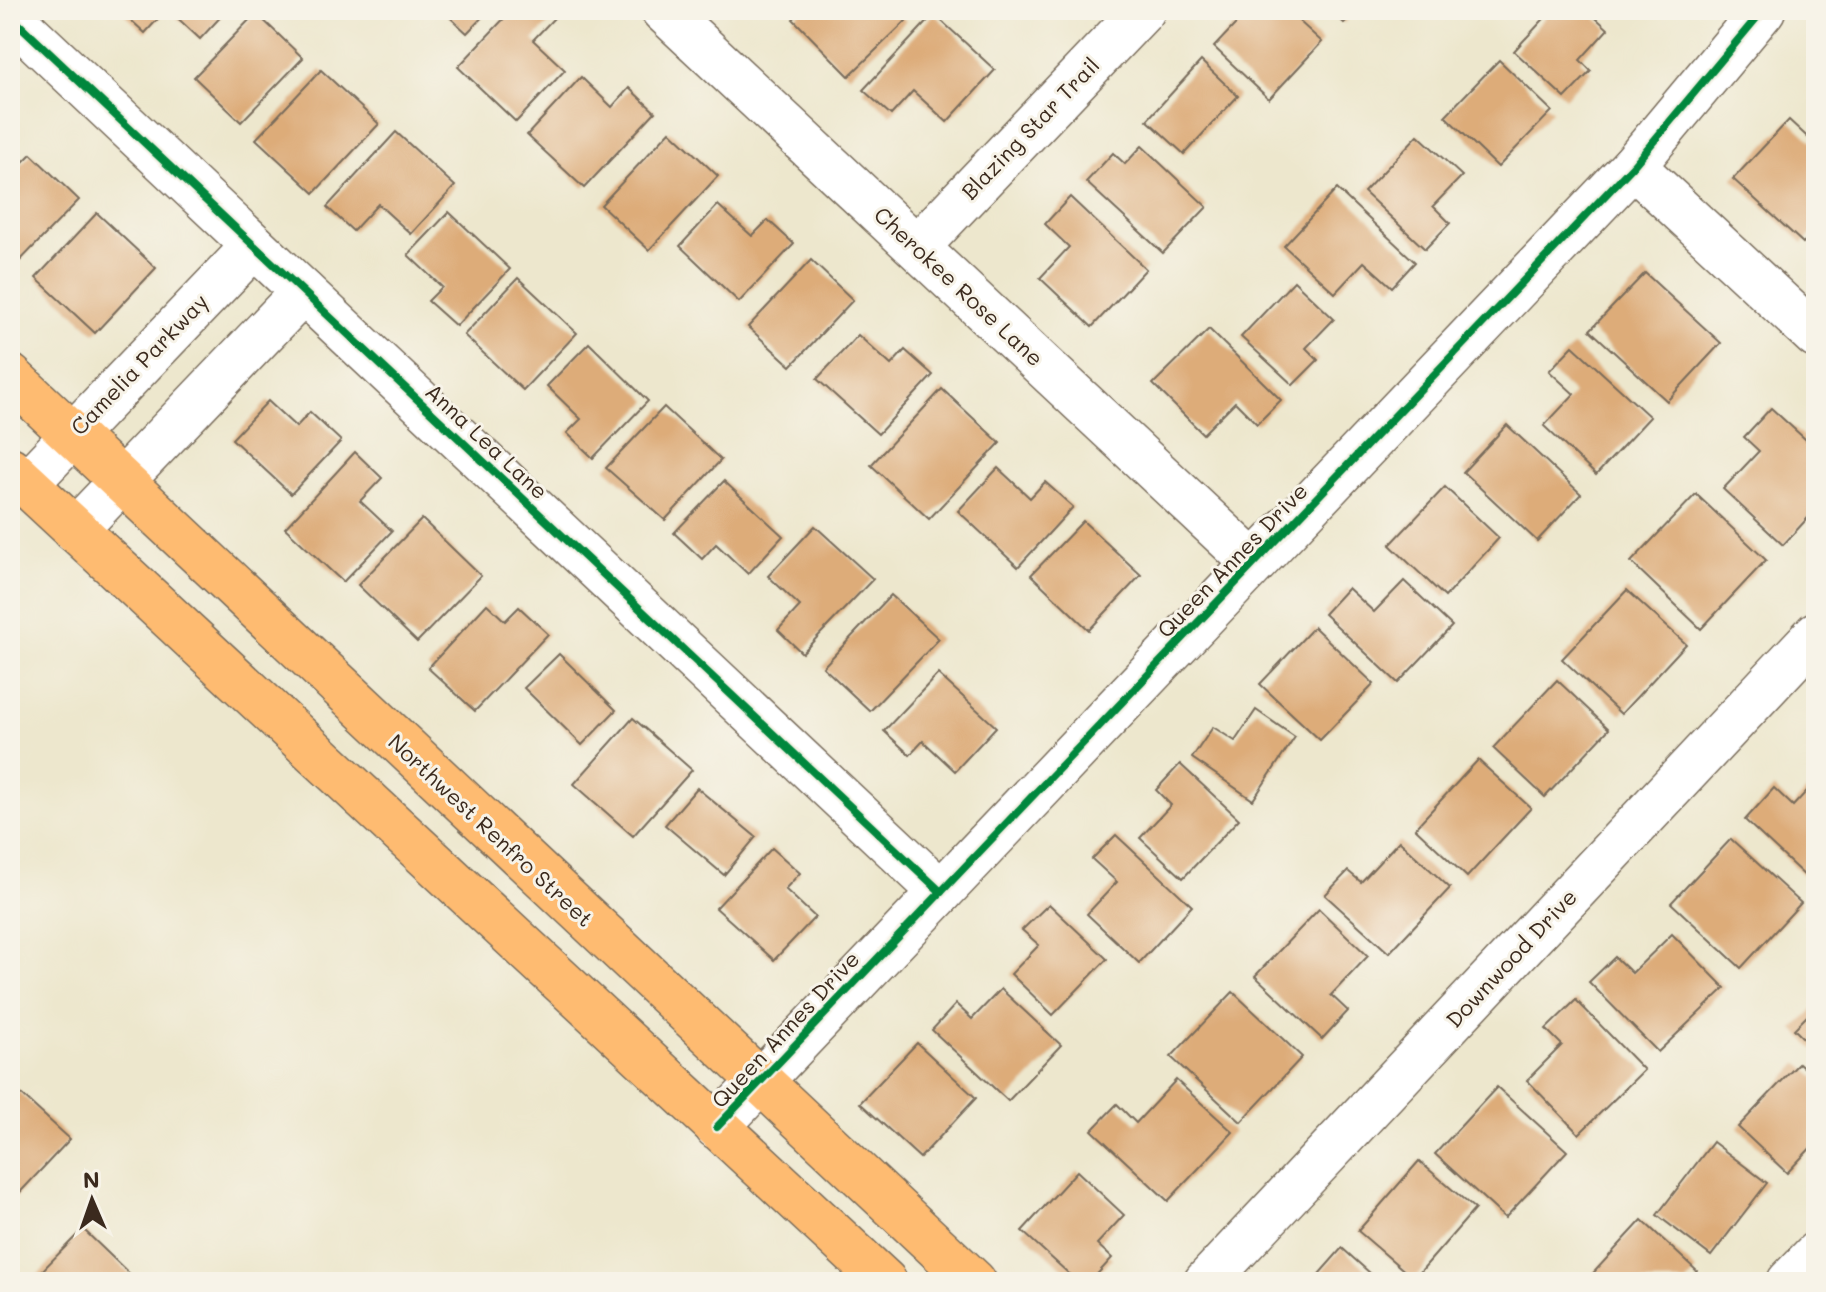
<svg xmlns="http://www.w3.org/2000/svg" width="1826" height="1292" font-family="Mali,sans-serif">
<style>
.building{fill:#ddac79}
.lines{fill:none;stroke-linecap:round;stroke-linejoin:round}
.minor-casing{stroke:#796c5b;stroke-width:47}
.major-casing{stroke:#796c5b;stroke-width:47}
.minor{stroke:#fff;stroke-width:44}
.major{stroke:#febb71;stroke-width:44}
.cycleway-casing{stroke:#f7f3e8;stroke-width:13}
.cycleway{stroke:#00873e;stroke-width:8}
.labels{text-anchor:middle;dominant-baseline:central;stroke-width:6;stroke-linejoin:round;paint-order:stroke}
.street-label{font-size:22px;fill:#3b2a1e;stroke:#f7f3e8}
</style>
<rect width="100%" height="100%" fill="#f7f3e8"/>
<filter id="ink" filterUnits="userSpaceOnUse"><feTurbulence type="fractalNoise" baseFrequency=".0125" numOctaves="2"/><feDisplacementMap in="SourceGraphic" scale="16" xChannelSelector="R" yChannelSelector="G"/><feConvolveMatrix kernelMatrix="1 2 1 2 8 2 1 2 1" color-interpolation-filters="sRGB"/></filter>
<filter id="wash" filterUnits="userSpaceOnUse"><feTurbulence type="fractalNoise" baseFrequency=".006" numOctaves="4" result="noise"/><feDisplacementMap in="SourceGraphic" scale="32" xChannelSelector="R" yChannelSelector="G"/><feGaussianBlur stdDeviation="1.8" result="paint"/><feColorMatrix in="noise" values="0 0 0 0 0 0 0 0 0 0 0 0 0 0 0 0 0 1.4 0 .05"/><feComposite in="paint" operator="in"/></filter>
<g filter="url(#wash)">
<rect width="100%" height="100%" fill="#ede7cd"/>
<g id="blocks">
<g class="building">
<path d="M120,10H166L145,33Z"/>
<path d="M169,10H227L200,39Z"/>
<path d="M442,10H489L467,33Z"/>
<path d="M512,10H546L554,18L533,40L565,70L516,122L458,67Z"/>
<path d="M802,10H895L906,21L849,76L793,19Z"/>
<path d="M1249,10H1287L1322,42L1269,99L1214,47Z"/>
<path d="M1330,10H1356L1344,23Z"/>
<path d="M1552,10H1587L1608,29L1580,60L1591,71L1565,98L1514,51Z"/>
<path d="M256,13L303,58L241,122L194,77Z"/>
<path d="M934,14L995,70L947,122L913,91L891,115L863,90Z"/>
<path d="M1499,60L1552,111L1498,167L1445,116Z"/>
<path d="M1201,61L1238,96L1184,154L1147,120Z"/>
<path d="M321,70L379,124L314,193L256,139Z"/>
<path d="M581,77L612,107L629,88L655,112L584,188L527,135Z"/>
<path d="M1789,120L1816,145V230L1803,243L1733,179Z"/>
<path d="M670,131L718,176L649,250L601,205Z"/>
<path d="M396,132L455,186L411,234L378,204L353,231L327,207Z"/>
<path d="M1418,135L1462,176L1433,206L1450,223L1425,249L1364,192Z"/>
<path d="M1142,146L1207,207L1163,253L1086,182L1113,153L1125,164Z"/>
<path d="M31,154L79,200L10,271V175Z"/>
<path d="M1337,189L1415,262L1392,287L1364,262L1335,293L1284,246Z"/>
<path d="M1070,197L1146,269L1092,327L1040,278L1069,247L1045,224Z"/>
<path d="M718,205L752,236L768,220L794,244L739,302L680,246Z"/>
<path d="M449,212L510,269L456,326L428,301L442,287L408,255Z"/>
<path d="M97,213L156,268L95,333L36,278Z"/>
<path d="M811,260L853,300L791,366L748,327Z"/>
<path d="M1645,273L1721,343L1667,401L1590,330Z"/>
<path d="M518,278L577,333L523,390L464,335Z"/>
<path d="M1294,281L1334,319L1306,348L1318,360L1293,385L1241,337Z"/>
<path d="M1209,329L1281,400L1257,424L1235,402L1203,434L1153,384Z"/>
<path d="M858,335L891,365L905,350L933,375L878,434L817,379Z"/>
<path d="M589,343L648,401L593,458L567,433L581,419L547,386Z"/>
<path d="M1573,346L1650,417L1596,475L1544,426L1574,394L1549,371Z"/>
<path d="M942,389L1000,443L929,519L871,465Z"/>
<path d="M268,401L296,427L310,412L341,441L291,494L232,439Z"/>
<path d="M664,407L721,460L665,520L606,468Z"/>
<path d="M1771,408L1816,449V509L1783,545L1723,489L1759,451L1744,437Z"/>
<path d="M1507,425L1581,494L1537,541L1463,472Z"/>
<path d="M355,452L382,478L360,501L392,531L343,582L285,528Z"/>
<path d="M998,468L1030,498L1045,482L1073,507L1018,567L958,511Z"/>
<path d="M724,481L783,536L748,574L716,544L702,559L674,533Z"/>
<path d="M1445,487L1499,538L1445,597L1390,545Z"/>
<path d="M1696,494L1766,560L1701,629L1631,562Z"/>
<path d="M422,519L481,576L417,642L358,585Z"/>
<path d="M1083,521L1141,575L1089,630L1031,575Z"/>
<path d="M815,526L873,579L802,653L778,630L800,606L768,576Z"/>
<path d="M1404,581L1452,626L1398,683L1324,614L1348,588L1374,612Z"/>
<path d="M1627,590L1686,644L1621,714L1562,659Z"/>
<path d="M891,595L939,639L870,711L823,667Z"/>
<path d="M487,604L505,621L519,607L548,634L475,711L428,668Z"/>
<path d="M1314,627L1374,684L1320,740L1260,684Z"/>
<path d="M559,654L616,710L582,745L524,688Z"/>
<path d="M938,674L996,727L955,771L923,741L910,755L884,731Z"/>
<path d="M1557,680L1609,729L1545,797L1493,748Z"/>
<path d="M1256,710L1295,737L1253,800L1192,758L1213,727L1235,741Z"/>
<path d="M633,718L692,770L633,836L574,784Z"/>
<path d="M1478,760L1531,808L1467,877L1415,828Z"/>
<path d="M1180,764L1239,819L1183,878L1140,838L1171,805L1156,790Z"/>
<path d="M1816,781V867L1806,877L1745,820L1774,788L1793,806Z"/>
<path d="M697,788L756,837L724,875L665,825Z"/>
<path d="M1116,835L1192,906L1139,963L1087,914L1117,882L1092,859Z"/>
<path d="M1731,839L1801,903L1741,968L1671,903Z"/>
<path d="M1399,841L1450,888L1389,953L1325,895L1348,871L1361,882Z"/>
<path d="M772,848L800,873L785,889L815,917L774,960L716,908Z"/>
<path d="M1049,904L1107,959L1053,1015L1011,974L1039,945L1022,930Z"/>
<path d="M1319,909L1368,956L1331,995L1348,1011L1322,1039L1255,976Z"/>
<path d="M1672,934L1725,988L1658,1052L1589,982L1615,957L1632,973Z"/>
<path d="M1001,989L1061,1045L1008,1101L932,1030L956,1004L972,1019Z"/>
<path d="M1233,992L1302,1057L1241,1122L1171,1057Z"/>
<path d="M1576,1000L1644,1070L1579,1134L1527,1080L1562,1045L1546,1029Z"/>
<path d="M1816,1007V1051L1794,1029Z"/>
<path d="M917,1043L976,1098L920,1158L860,1103Z"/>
<path d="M1799,1063L1816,1078V1142L1787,1173L1738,1127Z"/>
<path d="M1176,1080L1233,1132L1168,1201L1092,1130L1117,1104L1136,1123Z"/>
<path d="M10,1084L70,1139L10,1203Z"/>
<path d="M1497,1087L1567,1151L1505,1218L1435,1154Z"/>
<path d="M1713,1142L1767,1183L1711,1256L1657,1215Z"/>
<path d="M1419,1161L1475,1209L1414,1279L1358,1231Z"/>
<path d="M1077,1171L1124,1215L1097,1244L1112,1258L1090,1282H1078L1022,1231Z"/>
<path d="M1642,1220L1697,1271L1687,1282H1585Z"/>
<path d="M83,1229L138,1282H31Z"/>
<path d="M1342,1248L1380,1282H1312Z"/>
</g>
</g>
</g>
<g filter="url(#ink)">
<use href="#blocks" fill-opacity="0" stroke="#796c5b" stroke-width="2"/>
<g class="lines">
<g class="minor-casing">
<g id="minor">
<path d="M663,10L1254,563"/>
<path d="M10,16L941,892"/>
<path d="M1633,166L1816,336"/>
<path d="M917,247L1143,10"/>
<path d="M26,484L254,246"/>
<path d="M75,530L303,292"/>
<path d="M717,1127L1633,166L1763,10"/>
<path d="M1206,1282L1816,634"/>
<path d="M1789,1282L1816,1254"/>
</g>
</g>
<g class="major-casing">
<g id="major">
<path d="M10,376L974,1282"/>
<path d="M10,469L885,1282"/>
</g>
</g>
<use href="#minor" class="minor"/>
<use href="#major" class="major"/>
<g class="cycleway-casing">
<g id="cycleway">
<path d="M10,16L941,892"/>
<path d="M717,1127L1633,166L1763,10"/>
</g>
</g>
<use href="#cycleway" class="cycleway"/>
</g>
</g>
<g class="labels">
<g class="street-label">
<text transform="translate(1030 128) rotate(-46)">Blazing Star Trail</text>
<text transform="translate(959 286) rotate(43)">Cherokee Rose Lane</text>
<text transform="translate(139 364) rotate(-46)">Camelia Parkway</text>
<text transform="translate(487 441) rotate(43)">Anna Lea Lane</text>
<text transform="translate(1232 560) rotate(-46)">Queen Annes Drive</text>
<text transform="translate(491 830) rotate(43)">Northwest Renfro Street</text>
<text transform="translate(1511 958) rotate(-47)">Downwood Drive</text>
<text transform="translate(785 1029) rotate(-47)">Queen Annes Drive</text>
</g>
</g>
<rect width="1826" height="1292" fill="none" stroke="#f7f3e8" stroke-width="40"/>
<g transform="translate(92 1200) rotate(358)" stroke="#f7f3e8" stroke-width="6" paint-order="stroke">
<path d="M0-6L14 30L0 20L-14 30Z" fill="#3b2a1e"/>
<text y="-12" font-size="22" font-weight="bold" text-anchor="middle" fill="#3b2a1e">N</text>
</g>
</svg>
